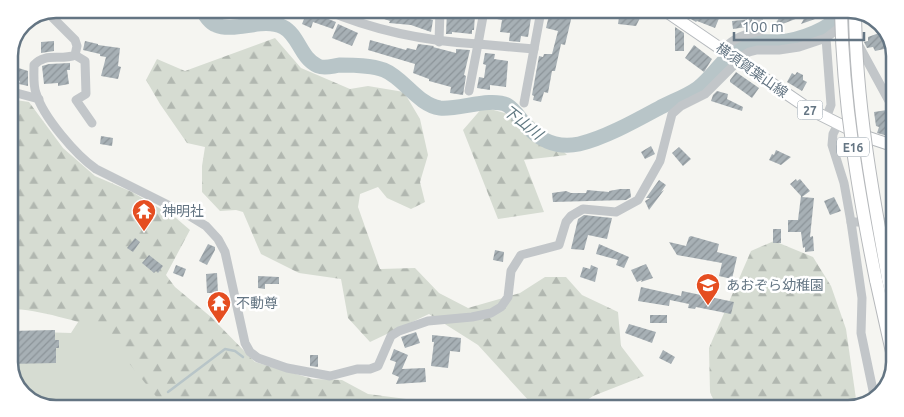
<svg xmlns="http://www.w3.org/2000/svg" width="904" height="417" font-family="Ubuntu,'Noto Sans JP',sans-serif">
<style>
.grass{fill:#d6dcd2}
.forest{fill:url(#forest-firs)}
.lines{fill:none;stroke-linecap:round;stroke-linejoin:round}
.stream{stroke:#b8c5c8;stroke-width:2.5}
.river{stroke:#b8c5c8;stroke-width:15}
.building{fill:url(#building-hatch)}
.major-casing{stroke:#b5b9bd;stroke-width:13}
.highway-casing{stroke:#b5b8bb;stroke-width:14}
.minor{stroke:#c2c6c9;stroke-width:9}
.major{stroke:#fff;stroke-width:11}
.highway{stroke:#fff;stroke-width:12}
.highway-bridge-casing{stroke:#b5b8bb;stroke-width:14;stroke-linecap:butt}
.highway-bridge{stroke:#fff;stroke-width:12}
.labels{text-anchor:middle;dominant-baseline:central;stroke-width:5;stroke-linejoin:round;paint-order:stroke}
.shield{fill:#fff;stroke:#929ea8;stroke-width:1}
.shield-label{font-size:12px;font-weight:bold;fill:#647583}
.street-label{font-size:14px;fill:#647583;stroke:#fff}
.poi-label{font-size:14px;fill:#647583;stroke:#fff;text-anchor:start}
.water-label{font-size:15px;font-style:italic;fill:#5f7780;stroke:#fff}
.rim{fill:none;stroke:#647583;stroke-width:2.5}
</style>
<defs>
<pattern id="forest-firs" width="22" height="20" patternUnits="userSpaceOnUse" patternTransform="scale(1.25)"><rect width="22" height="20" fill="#d6dcd2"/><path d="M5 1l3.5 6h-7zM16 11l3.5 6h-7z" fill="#b1b7b0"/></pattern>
<pattern id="building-hatch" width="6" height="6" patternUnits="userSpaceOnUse" patternTransform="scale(1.25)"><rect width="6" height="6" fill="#a7b0b5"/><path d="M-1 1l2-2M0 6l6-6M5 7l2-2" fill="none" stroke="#8c9499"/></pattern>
</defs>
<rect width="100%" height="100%" fill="#f5f5f1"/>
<path class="grass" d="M93,299L212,405H37L18,390L9,365V331L71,333Z"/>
<g class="forest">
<path d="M275,38L301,68L350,89L368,86L404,92L420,119L428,155L420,182L425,202L411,209L387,198L378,187L360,194L358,207L380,269L415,268L439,293L468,308L520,293L545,277H566L582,295L618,312L621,346L644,376L593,396L577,407H547L530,402L478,345L429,314L370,342L348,318L341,279L299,273L261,254L243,212L236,210L220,211L202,192V166L205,147L187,143L160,104L146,80L157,59L185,71Z"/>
<path d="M9,99L29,102L63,148L95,176L132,192L176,218L190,230L166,275L175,287L211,317L255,362L313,379L342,380L368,394L414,400L421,406L163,405L124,357L107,328C75,323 42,309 9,309Z"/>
<path d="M483,107L533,121L567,155L524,160L544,212L498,219L463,130Z"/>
<path d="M774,241L813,257L831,286L846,329L857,406L849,408H717L710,392L709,348L751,251Z"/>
</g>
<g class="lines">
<path class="stream" d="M168,392L225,349L235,351L243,357"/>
<path class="river" d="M201,9C205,15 210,23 216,25C235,33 263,17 283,27C299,35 300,58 318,66C325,69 332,66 340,65C354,65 371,65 384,70C404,78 418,105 440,108C459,110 490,97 507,105C514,109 519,117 523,122C537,139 556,149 579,144C605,138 637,120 661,107C673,101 687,96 698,88C713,77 726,54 741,46C752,40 766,42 778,42C803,40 828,29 846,12"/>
</g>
<g class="building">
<path d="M298,10H305L336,22L333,29L313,22L311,28L302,24L304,19L296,16Z"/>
<path d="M361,10H417L427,13L426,18L433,20L431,32L411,25L389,23L390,21L361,11Z"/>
<path d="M447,11H473V14H475L474,30H472V34L452,32V34H446Z"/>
<path d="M498,11H534L533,18H531L528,37L521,36L520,42L509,41L510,33L500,32L502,20L497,19Z"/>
<path d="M550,11H573L565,45L561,44L555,71H552L548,93L544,92L541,102L533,100L534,96L532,95L539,56L543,57L544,54H552L558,31L546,28Z"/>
<path d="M620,11H637L642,14L636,26L618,24Z"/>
<path d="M693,12H710L720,16L715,28L697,21L696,22L689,18Z"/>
<path d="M793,12H831L832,13L801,24L806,15L772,28L780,17Z"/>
<path d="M752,19L753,26L733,29L732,21Z"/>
<path d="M338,24L358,33L352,46L332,38Z"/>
<path d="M675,27L684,33V51H675Z"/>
<path d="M882,32L883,38L889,35L893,47L875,51L873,47L867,48L864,42L868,41V37Z"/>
<path d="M370,40L406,50L407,48L416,50L418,44L434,46L433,47L456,53V49L470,50L464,75L466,76L463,95L450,93L451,87L429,81V79L413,73L415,64L368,50Z"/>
<path d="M54,41V51L41,53V42Z"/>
<path d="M85,41L98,44V45L120,48L118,66L121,67L118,79L101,76L106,57L100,56V54L83,50Z"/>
<path d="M694,45L712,59L704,72L685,58Z"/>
<path d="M485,53L495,54L494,59L508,61L506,87L490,85V90L477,88L479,77L484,78L486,65L483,64Z"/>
<path d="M70,63V70H67L69,84L58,86V83L44,84L42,66L49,64Z"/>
<path d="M9,65L28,71V86L19,84L20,81L9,78Z"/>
<path d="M736,72L759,88L752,98L730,82V80Z"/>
<path d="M797,72L803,75V80L807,82L802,91L787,82L792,73L795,75Z"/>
<path d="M717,91L728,94L727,99L743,107L742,111L711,101L713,95Z"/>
<path d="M887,110L890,115L894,116V131L892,137L877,133L879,127L876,126L874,112Z"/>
<path d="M101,136L113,138L112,146L100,144Z"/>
<path d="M651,146L655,154L645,159L641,152Z"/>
<path d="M679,147L691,159L683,166L672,153Z"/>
<path d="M776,150L791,157L781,165L769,160L772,154L774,155Z"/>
<path d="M796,179L797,181L800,179L810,191L802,197L814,198L810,237L813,236L814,251L805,252V247L803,248L801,232H788V220H798L801,196L790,184Z"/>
<path d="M659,180L666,185L661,192L664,190L649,210L645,201L650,198H646Z"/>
<path d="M620,189H630L631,197L626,200L553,202L552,193L566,191L571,193H586L587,190L609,192V191Z"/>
<path d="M834,197L841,211L830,215L824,201Z"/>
<path d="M584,215L612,218L607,239L588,235L584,250L571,249L578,219Z"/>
<rect x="773" y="229" width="8" height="14"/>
<path d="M691,236L719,244L717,252L737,257L732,279L719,276L722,263L677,255L669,242L686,246L689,237Z"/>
<path d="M135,238L140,242L133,252L127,248Z"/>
<path d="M208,244L215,247V250L207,265L199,261Z"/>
<path d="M599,244L629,257L624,268L616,265L618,260L596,254Z"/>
<path d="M495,250L504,252L503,262L493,260Z"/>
<path d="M149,255L163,266L158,273L156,271L154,273L142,263Z"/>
<path d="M646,264L653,278L641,282L642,280L637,282L631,270Z"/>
<path d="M176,265L186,269L183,277L173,273Z"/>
<path d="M591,265L598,268L595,282L580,277L583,267L590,269Z"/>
<path d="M217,273L218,293H207L206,274Z"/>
<path d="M258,276L279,277V284H265V289L258,288Z"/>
<path d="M641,287L681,296L682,291L734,302L731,314L696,307L695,309L688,308L689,304L670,300L669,306L638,301Z"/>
<rect x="650" y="315" width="17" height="8"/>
<path d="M629,324L656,332L652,343L625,333Z"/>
<path d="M55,330V340H59V348H56V363L9,364V331Z"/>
<path d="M416,332L420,343L405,348L401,337Z"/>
<path d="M432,335L461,338L460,352L450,351L448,368L431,366L434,342H432Z"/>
<path d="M394,349L408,355L402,369L425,368L426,382L396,384L399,377L392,374L396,362L390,360Z"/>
<path d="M663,350L675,357L671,364L659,358Z"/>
<path d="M310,355H318V367L310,366Z"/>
</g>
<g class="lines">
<g class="major-casing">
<path id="major" d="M667,12L809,109L861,135L894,146"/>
</g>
<g class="highway-casing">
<g id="highway">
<path d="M888,278L892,297"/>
<path d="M876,280L892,352"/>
</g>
</g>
<g class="minor">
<path d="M229,10L230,13"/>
<path d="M326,10C375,31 425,41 478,44L484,11"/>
<path d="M47,12L75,40L77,46L75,55C61,61 45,52 34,65C34,74 33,85 36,93C43,117 76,155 96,169L188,215L206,226L218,239L225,252L245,343L250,352L258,358L287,368L330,376L357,369H370L378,366L391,336L399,331L428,321L472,317L491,313L501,307L508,297L511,271L521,255L559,245L566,222L571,216L583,209L616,212L638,200L660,161L672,114L681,106L705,94L744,55L749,52L757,50H779L799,47L826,38L858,13"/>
<path d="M846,22L894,110"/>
<path d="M826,38L831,105L826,118"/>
<path d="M439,42L440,10"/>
<path d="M723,50C733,38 745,34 760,31L758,17L755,12"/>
<path d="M75,55L85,61L86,94L76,100L92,123"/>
<path d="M9,91L39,99"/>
<path d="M469,91L478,44L534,49L541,11"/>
<path d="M524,103L534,49"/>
<path d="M838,124L833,134L832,145L844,183L851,222L862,298L861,333L875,400"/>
<path d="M851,222H884L889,224L893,235"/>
</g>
<use href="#major" class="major"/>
<use href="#highway" class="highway"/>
<g class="highway-bridge-casing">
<g id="highway-bridge">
<path d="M841,12C843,102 858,191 876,280"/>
<path d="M855,12C856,102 872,191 888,278"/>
</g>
</g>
<use href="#highway-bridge" class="highway-bridge"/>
</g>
<defs>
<g id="temple-pin" transform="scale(1.25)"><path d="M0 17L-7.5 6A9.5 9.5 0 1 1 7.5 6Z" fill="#e54e21" stroke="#fff"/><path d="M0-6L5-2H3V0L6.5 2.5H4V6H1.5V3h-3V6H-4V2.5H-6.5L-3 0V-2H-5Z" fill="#fff"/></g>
<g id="school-pin" transform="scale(1.25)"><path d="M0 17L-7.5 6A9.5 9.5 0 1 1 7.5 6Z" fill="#e54e21" stroke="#fff"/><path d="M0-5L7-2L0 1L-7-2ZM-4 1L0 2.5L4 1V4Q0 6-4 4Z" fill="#fff"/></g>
</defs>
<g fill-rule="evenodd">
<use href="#temple-pin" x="144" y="211"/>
<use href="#school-pin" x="708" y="285"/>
<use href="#temple-pin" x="219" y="303"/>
</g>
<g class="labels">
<g class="shield">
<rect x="797.5" y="100.5" width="25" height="19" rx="4"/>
<rect x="837" y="137.5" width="32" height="19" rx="4"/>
</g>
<g class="shield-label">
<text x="810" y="110">27</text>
<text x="853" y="147">E16</text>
</g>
<g class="street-label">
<text transform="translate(752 70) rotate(35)">横須賀葉山線</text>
</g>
<g class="poi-label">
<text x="162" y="211">神明社</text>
<text x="726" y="285">あおぞら幼稚園</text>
<text x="236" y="303">不動尊</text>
</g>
<g class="water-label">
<text transform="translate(523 122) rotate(38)">下山川</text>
</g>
</g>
<path d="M0 0H904V417H0ZM56 18H848A38 38 0 0 1 886 56V362A38 38 0 0 1 848 400H56A38 38 0 0 1 18 362V56A38 38 0 0 1 56 18Z" fill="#fff" fill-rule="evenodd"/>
<path class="rim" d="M56 18H848A38 38 0 0 1 886 56V362A38 38 0 0 1 848 400H56A38 38 0 0 1 18 362V56A38 38 0 0 1 56 18Z"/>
<path d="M734 32v8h130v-8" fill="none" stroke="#647583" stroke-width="2.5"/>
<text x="742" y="32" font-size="15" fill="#647583" stroke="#ffffff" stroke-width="4" paint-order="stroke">100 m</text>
</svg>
